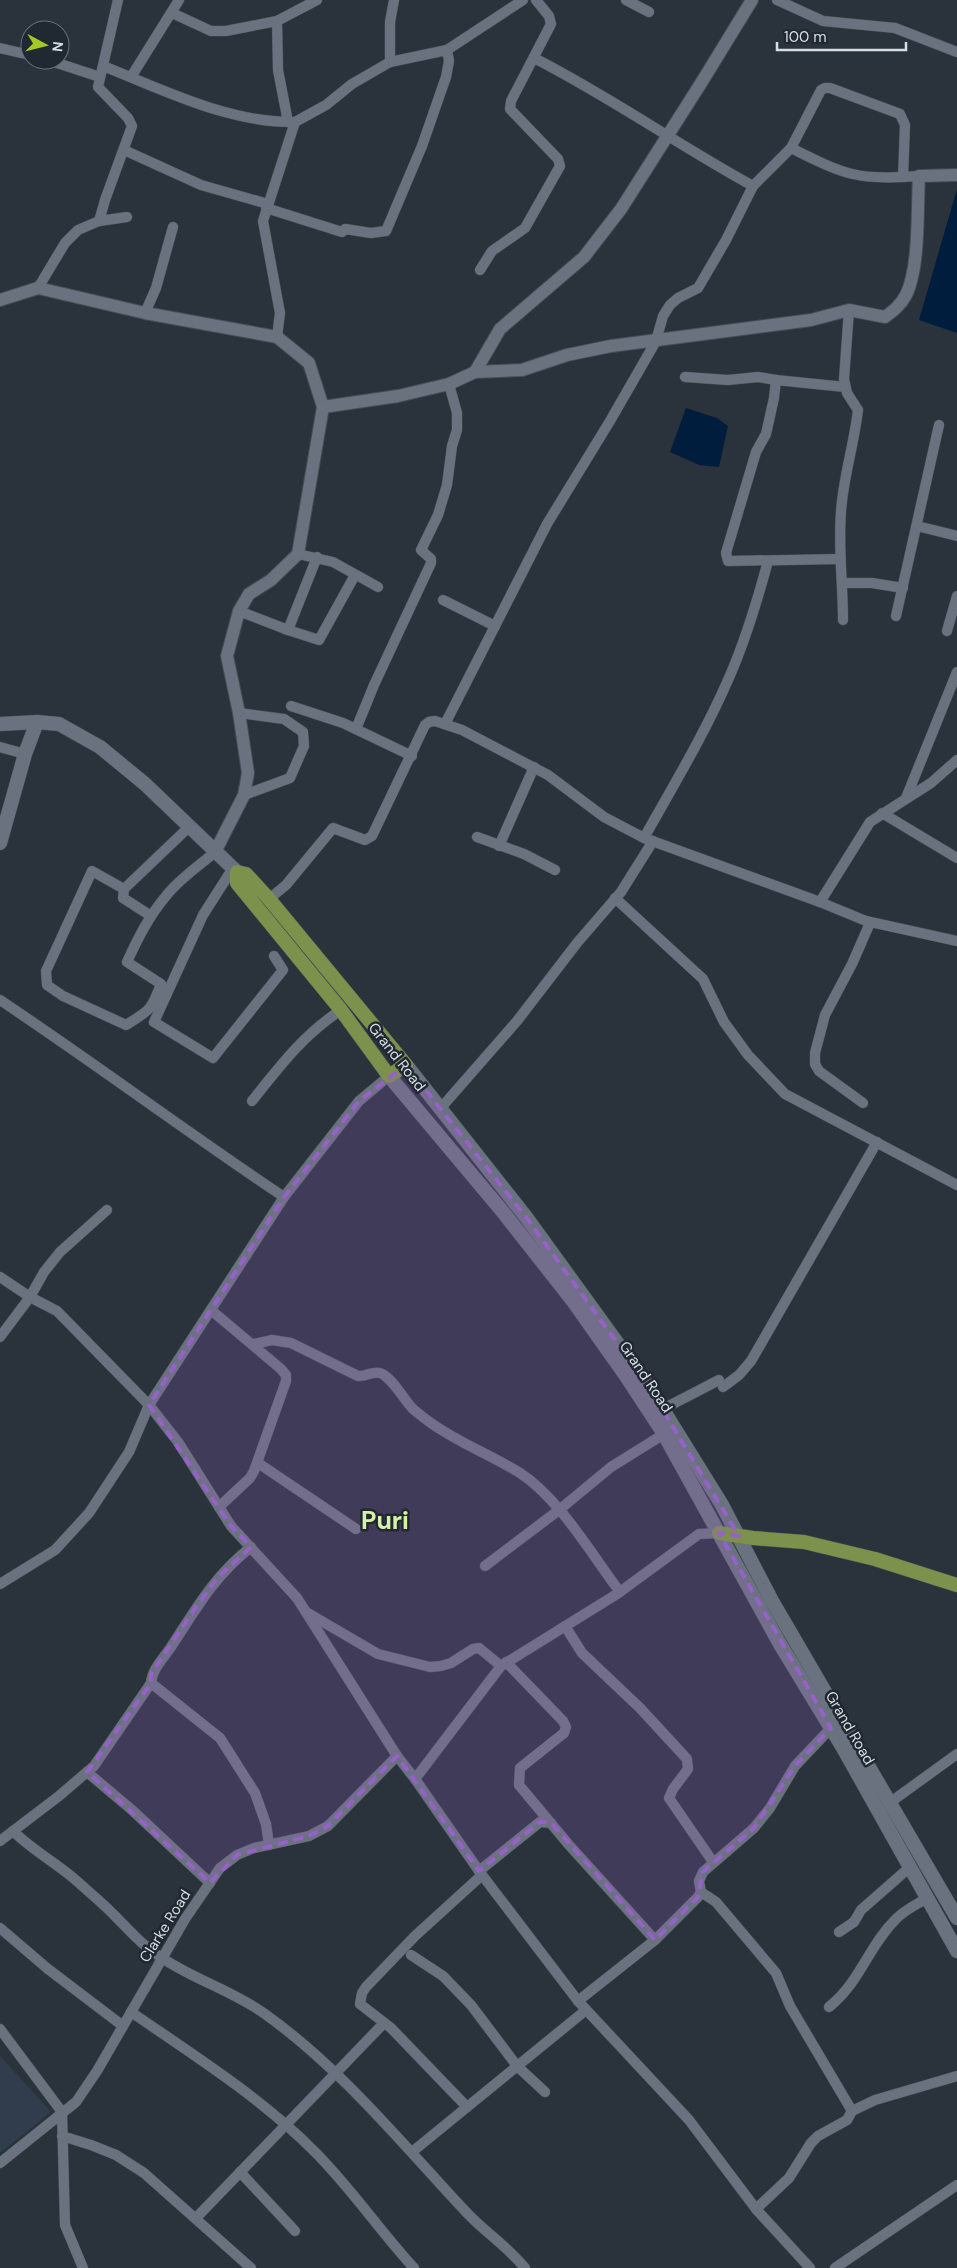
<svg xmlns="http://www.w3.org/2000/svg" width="957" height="2268" font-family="'DM Sans',sans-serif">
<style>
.built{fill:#313d4c}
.water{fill:#001d3e}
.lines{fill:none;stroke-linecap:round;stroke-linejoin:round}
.minor-casing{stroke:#454d55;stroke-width:11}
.tertiary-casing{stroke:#454d55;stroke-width:14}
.secondary-casing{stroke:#454d55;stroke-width:15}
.primary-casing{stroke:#454d55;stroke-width:15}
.minor{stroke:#69727e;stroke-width:10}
.tertiary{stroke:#69727e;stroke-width:12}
.secondary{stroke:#69727e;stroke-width:14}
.primary{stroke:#7c914b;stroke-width:14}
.marked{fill:#9761ca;fill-opacity:0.2;stroke:#9761ca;stroke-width:4;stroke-dasharray:10 6;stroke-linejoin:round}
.labels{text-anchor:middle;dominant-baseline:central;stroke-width:5;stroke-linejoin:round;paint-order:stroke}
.street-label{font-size:15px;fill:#d8dde4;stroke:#202831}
.town-label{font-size:25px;font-weight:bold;fill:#d8efa4;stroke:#202831}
</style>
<rect width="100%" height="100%" fill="#2a323c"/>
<path class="built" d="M0,2056L51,2112L0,2153Z"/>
<g class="water">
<path d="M957,189V333L919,320Z"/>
<path d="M686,408L717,418L728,426L719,467L699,465L670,452Z"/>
</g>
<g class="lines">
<g class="minor-casing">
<g id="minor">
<path d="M118,0L98,87L128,118L132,126L105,200L99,221L127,217"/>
<path d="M626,0L649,12"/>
<path d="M777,0L823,21L895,28L957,52"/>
<path d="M172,13L211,31H226L277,21L317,0"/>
<path d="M277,21L278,70L288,122"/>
<path d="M0,48L30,55"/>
<path d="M534,58C609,96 678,145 753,186"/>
<path d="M48,60L100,77"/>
<path d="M390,62L447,50L523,0"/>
<path d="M103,66C164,90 228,123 295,122"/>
<path d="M131,77L179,0"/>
<path d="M791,148C845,175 858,181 919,176"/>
<path d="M124,150L201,185L268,204"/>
<path d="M266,208L342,232L345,229L371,233L386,231L422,146L446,77L449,61L447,50"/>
<path d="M480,270L492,251L525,228L560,166L558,159L510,109L511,101L551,24L549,16L536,0"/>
<path d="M38,288L65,243L78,230L99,221"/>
<path d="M145,313L156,288L173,227"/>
<path d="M277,337L280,313L263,221L295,122L326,105L352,84L390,62V22L394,0"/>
<path d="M685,377L728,380L758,377L776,380L774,398L766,434L756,452L726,553L728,561L840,559"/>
<path d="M776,380L845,387"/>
<path d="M917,526L957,536"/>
<path d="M298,554L333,562L378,587"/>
<path d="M843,583H872L903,588"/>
<path d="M443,600L495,626"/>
<path d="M239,611L288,630L319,640L355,575"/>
<path d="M896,616L939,425"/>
<path d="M843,620C843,584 838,548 841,512C843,478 854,445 858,410L847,393L844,379L849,310"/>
<path d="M288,630L317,557"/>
<path d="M947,631L957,596"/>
<path d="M291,706L343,723L412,756"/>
<path d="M239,713L284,719L303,732L304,746L290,778L244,795"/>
<path d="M445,724L547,524L610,421L656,341L663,316L670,305L678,298L698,288L726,240L753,186L791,148L821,90L825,88H830L900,114L905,125L903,177"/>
<path d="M356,729L374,685L431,563V559L421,550L438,515L447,485L452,446L457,430V413L449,384"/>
<path d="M0,747L25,754"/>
<path d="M906,798L957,672"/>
<path d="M882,813L957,858"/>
<path d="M477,837L524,854L555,870"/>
<path d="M644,838C673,786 704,735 728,680C745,642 757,602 768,561"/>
<path d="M499,846L534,767"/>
<path d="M233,868L203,915L154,1022L213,1058L283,970L274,956"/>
<path d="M124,889L189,827"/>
<path d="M615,898L703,979L724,1022L748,1055L785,1094L957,1185"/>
<path d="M269,899L286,885L333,828L365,840L372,836L425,725L429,722L435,721L462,730L548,775L604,817L644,838L820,902L866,921L957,941"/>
<path d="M820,902L870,822L931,783L957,760"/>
<path d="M151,916L123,898L124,889L92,871L46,971L47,985L63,996L126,1025C150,1010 151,1011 161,984L127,962C138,938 149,916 166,896C179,879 199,866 215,852"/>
<path d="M0,1000C96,1064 188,1133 284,1197"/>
<path d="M252,1101C280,1066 303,1035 341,1010"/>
<path d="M863,1103L819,1071L815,1064V1053L825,1015L852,964L870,923"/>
<path d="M440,1109L517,1021L577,943L621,892L653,841"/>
<path d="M0,1277L30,1297L57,1311L149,1405L178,1442L231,1526L297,1598L397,1756L415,1779L479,1871L578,2001L689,2120L756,2209L810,2268"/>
<path d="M211,1310L281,1369L286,1375V1381L254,1471L250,1478L219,1507"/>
<path d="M0,1337L30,1297L44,1272L60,1252L107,1210"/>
<path d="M254,1344L272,1340L291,1343L358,1376C366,1377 372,1371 380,1373C392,1377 404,1400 413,1409C419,1414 425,1419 431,1423C459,1443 491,1455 520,1473C559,1498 592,1555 620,1592"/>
<path d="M723,1387L739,1375L751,1361L877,1142"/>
<path d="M663,1409L719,1380"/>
<path d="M258,1463L356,1529"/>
<path d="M485,1566L559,1510L611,1467L664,1434"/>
<path d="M0,1584L55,1550L89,1513L129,1452L149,1405L284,1197L359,1101L389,1076"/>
<path d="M306,1612L378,1654L430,1667L441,1666L451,1663L473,1649L479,1648L501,1666"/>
<path d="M565,1626L582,1653L640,1708L687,1759L688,1769L673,1789L669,1798L713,1862"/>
<path d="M506,1662L563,1721L566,1727L564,1733L520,1768L519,1785L569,1845L655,1940"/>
<path d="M151,1683L220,1738L255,1793L266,1824L269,1845"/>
<path d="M87,1772L132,1810L210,1883"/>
<path d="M415,1779L501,1666L617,1594L699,1534L719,1533"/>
<path d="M888,1804L957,1754"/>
<path d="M13,1831C33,1851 57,1863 78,1882C91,1894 105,1905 117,1918C132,1933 144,1947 162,1958C195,1980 233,1991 265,2014C342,2069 403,2145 467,2213C486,2233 507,2246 525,2268"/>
<path d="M0,1841L59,1796L94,1766L151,1683C152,1669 163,1659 171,1647C196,1609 214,1576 251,1547"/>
<path d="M479,1871L540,1822L551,1823"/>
<path d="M701,1892L716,1902L776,1973L790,2006L852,2111L847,2120L818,2136L811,2143L789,2178L756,2209"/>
<path d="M0,1928L48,1969L123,2026"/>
<path d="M839,1932L854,1922L861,1910L910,1867"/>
<path d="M411,1955L443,1976L471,2005L517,2066L545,2092"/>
<path d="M578,2001L655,1940L698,1897L701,1892L699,1881L703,1872L754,1828L770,1808L795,1766L831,1728"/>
<path d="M829,2007C861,1981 868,1947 895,1920C904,1910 916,1905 927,1898"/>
<path d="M131,2012C192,2054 263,2099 315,2152C351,2188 380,2231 414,2268"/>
<path d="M0,2029L62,2112L65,2225L83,2268"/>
<path d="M467,2107L391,2028L360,2004L362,1993L366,1987L415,1936L482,1875"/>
<path d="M852,2111L875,2100L957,2076"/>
<path d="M62,2136L91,2145L116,2155L144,2173L251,2268"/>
<path d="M412,2152L586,2010"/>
<path d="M0,2163L76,2102L97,2071L185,1919L220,1868L237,1855L254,1848L309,1836L328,1826L397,1756"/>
<path d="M240,2172L295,2231"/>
<path d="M196,2218L384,2023"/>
<path d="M835,2268L957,2185"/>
</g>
</g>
<g class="tertiary-casing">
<g id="tertiary">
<path d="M0,300L38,288L145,313L277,337L309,363L323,407L298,554L271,580L249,594L239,611L227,656L239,713L248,773L244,795L215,852"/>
<path d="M475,372L500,329L584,257L621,209L703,80L752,0"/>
<path d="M323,407L398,396L449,384L475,372L522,370L567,355L611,346L811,320L849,310L885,317C893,311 901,305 906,295C920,267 917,208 919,176L957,175"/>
</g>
</g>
<g class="secondary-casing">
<g id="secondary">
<path d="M0,724L37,722L59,724L100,747L145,784L237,872"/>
<path d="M0,843L25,754L37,722"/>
<path d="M406,1065L526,1217L647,1384L722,1505L772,1601L957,1918"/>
<path d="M389,1076L503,1212L573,1301L626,1376L664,1434L780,1644L842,1746L957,1951"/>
</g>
</g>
<g class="primary-casing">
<g id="primary">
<path d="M237,872L246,874L269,899L406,1065L389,1076L341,1010L237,883Z"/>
<path d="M719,1533L753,1538L804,1542L875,1559L957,1585"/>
</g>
</g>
<use href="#minor" class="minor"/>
<use href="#tertiary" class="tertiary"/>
<use href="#secondary" class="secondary"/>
<use href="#primary" class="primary"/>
</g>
<path class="marked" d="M406,1065L526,1217L647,1384L739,1536L719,1533L831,1728L795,1766L754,1828L703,1872L698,1897L655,1940L551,1823L540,1822L479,1871L397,1756L328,1826L309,1836L237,1855L210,1883L87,1772L151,1683V1674L193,1611L218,1577L251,1547L231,1526L149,1405L284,1197L359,1101Z"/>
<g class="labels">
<g class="street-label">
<text transform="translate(397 1057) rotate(52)">Grand Road</text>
<text transform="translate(646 1377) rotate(56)">Grand Road</text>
<text transform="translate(850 1728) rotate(60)">Grand Road</text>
<text transform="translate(165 1926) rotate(-58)">Clarke Road</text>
</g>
<g class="town-label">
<text x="385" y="1520">Puri</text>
</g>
</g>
<g transform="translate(45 45) rotate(97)"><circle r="24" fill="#202831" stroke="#6a7079"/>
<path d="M0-4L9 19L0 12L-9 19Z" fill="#a4c825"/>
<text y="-8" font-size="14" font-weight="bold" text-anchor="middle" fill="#d8dde4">N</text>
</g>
<path d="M777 42v8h129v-8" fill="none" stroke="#d8dde4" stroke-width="2.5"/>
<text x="784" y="42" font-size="15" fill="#d8dde4" stroke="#202831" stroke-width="4" paint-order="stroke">100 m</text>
</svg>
